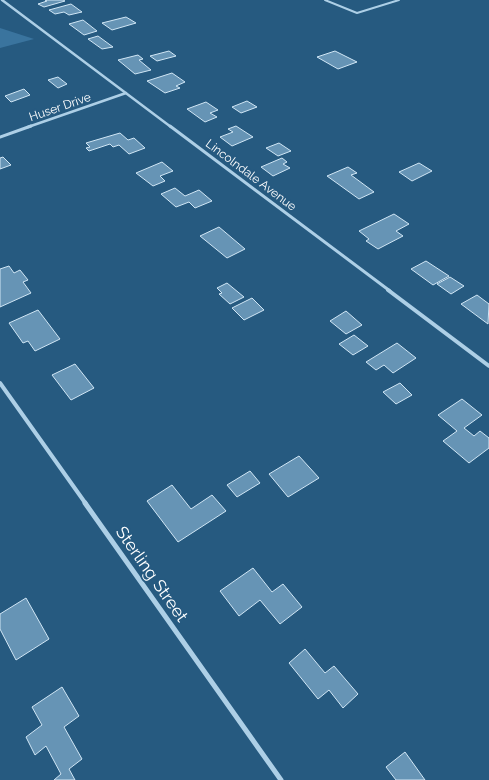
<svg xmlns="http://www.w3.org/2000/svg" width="489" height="780" font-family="Raleway,sans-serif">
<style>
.green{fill:#3a749e}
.building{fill:#6694b5;stroke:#d0e6f5}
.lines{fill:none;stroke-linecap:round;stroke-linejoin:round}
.lane{stroke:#adcfe6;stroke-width:2}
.street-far3{stroke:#adcfe6;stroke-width:2.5}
.street-far2{stroke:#adcfe6;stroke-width:3}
.street-far1{stroke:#adcfe6;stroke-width:4}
.street{stroke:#adcfe6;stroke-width:5}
.labels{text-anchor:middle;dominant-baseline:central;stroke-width:3.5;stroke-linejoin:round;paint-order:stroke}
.far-street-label{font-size:12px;fill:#fff;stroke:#265a80}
.near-street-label{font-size:17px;fill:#fff;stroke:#265a80}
</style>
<rect width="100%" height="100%" fill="#265a80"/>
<path class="green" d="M0,28L34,39L0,48Z"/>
<g class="building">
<path d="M45,0H63L65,1L44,7L38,4L47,1Z"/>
<path d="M71,4L82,12L69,15L64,12L55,14L49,10Z"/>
<path d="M126,17L136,23L112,30L102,23Z"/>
<path d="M83,20L97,31L84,35L69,24Z"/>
<path d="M98,36L113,47L102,49L88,39Z"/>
<path d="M169,51L176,56L157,61L150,56Z"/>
<path d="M335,51L357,62L338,69L317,57Z"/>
<path d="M138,55L143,59L139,60L151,70L135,74L118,60Z"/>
<path d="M172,73L185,82L176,86L180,88L165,93L147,81Z"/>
<path d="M58,77L67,84L58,88L48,80Z"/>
<path d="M24,89L30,95L11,102L5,96Z"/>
<path d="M247,101L257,107L241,113L232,107Z"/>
<path d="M206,102L218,110L210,113L217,117L205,122L187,109Z"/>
<path d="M236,126L253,137L232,146L220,137L233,132L228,129Z"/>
<path d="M120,133L128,140L134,138L145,148L129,154L119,145L113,147L110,144L89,151L86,148L90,147L86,143Z"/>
<path d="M279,143L291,151L278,156L266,148Z"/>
<path d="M3,157L11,165L0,169V158Z"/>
<path d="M282,158L287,162L283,164L290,168L273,176L261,167Z"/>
<path d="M162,162L173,171L160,176L165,181L153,186L136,173Z"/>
<path d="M419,163L432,171L412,181L399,172Z"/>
<path d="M348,167L357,173L351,175L374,192L359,199L327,176Z"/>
<path d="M175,188L185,196L199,190L212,201L195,208L189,202L176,207L161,194Z"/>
<path d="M394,214L409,224L396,231L403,236L378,249L366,241L369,239L359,231Z"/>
<path d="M219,227L245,249L227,258L200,236Z"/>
<path d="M426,261L449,276L433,285L411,269Z"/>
<path d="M9,266L14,273L20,270L28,280L23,282L31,293L0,307V269Z"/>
<path d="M450,277L464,286L451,294L437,284Z"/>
<path d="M227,283L244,297L230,304L219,294L222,293L217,288Z"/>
<path d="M477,295L489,304L488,324L461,304Z"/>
<path d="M252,298L264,310L244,320L232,308Z"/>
<path d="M38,310L60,339L35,351L28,341L23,343L9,323Z"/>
<path d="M346,311L362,325L346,334L330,321Z"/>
<path d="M354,335L368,346L353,355L339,344Z"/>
<path d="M397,343L416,358L393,373L384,365L376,370L366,362Z"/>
<path d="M75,364L94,388L71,400L52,375Z"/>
<path d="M400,383L412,395L396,404L383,392Z"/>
<path d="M462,399L482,415L464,428L474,436L480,431L489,438V448L469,463L443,441L457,431L438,415Z"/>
<path d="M299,456L319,478L288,497L269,474Z"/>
<path d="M250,471L260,483L237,497L227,485Z"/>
<path d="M172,485L191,509L212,495L226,511L178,542L147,501Z"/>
<path d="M253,568L272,592L283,584L302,607L280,624L260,600L239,616L220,591Z"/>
<path d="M26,598L49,639L16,660L0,629V614Z"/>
<path d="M305,649L325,673L334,666L358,694L343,708L329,690L318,699L289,663Z"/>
<path d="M62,687L79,716L64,727L82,759L69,769L75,780H54L61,774L46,746L35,755L26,737L42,725L32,707Z"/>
<path d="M405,752L425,780H396L386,767Z"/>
</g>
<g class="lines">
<path class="lane" d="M325,0L357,13L399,0"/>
<g class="street-far3">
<path d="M2,0L171,127"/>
<path d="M28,127L126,93"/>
</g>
<g class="street-far2">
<path d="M170,126L390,291"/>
<path d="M0,137L31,126"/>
</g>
<g class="street-far1">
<path d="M388,290L489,366"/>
<path d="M0,383L86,504"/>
</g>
<path class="street" d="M85,503L281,780"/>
</g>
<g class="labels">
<g class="far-street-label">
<text transform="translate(60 107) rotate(-19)">Huser Drive</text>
<text transform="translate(251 175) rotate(37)">Lincolndale Avenue</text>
</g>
<g class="near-street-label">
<text transform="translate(152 574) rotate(55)">Sterling Street</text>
</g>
</g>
</svg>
